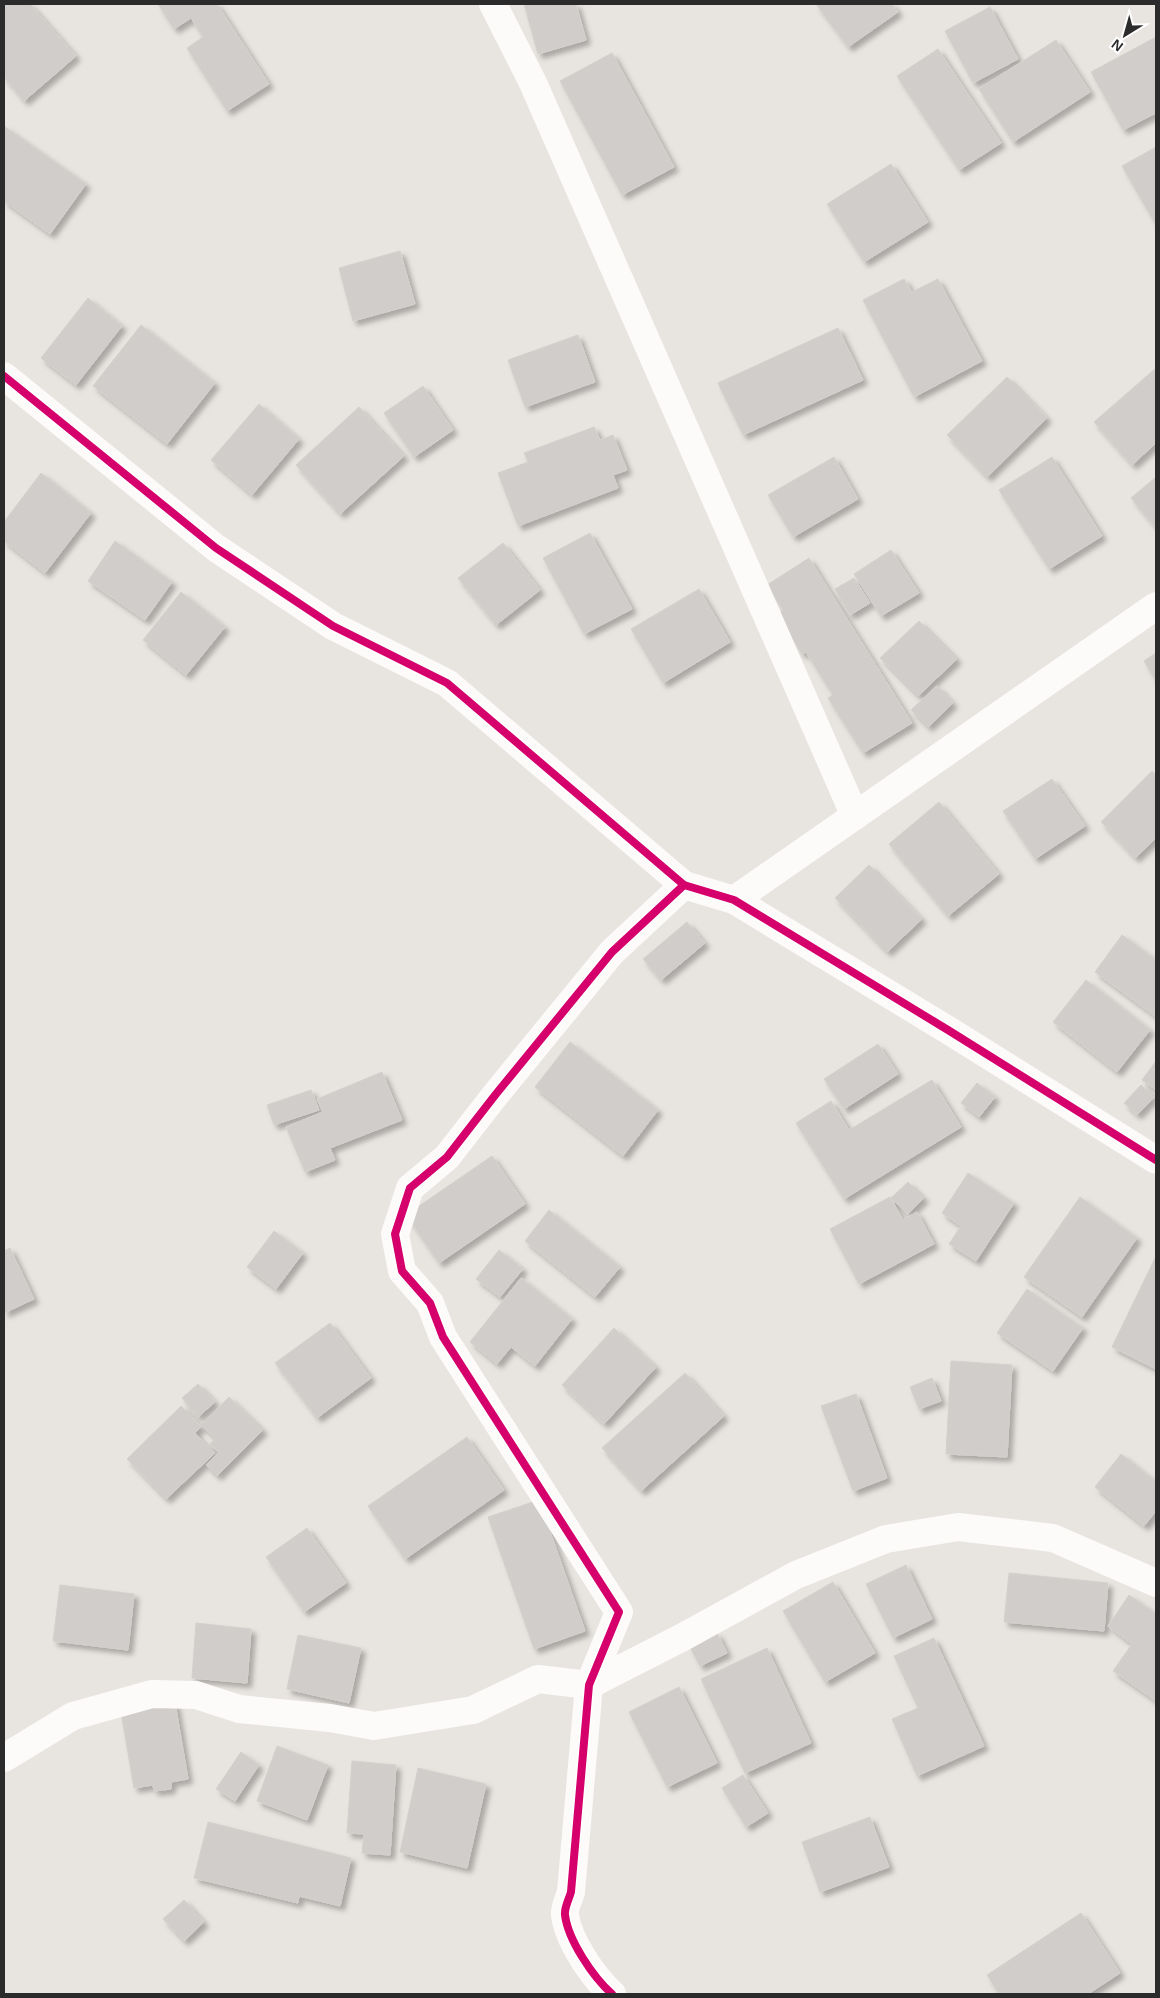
<svg xmlns="http://www.w3.org/2000/svg" width="1160" height="1998" font-family="Helvetica,sans-serif">
<style>
.building{fill:#d0cdca;stroke:#d3d0cd;filter:url(#shadow)}
.lines{fill:none;stroke-linecap:round;stroke-linejoin:round}
.street{stroke:#fcfbfa;stroke-width:28}
.cycleway-casing{stroke:#fff;stroke-width:11}
.cycleway{stroke:#d6006c;stroke-width:8}
</style>
<defs>
<filter id="shadow"><feDropShadow dx="4.5" dy="4.5" stdDeviation="2.5" flood-color="#0004"/></filter>
</defs>
<rect width="100%" height="100%" fill="#e8e4e0"/>
<g class="building">
<path d="M4,4H30L76,56L24,101L4,77Z"/>
<path d="M158,4H217L269,84L227,111L187,48L203,37L191,18L174,29Z"/>
<path d="M524,4H576L586,40L538,54Z"/>
<path d="M816,4H892L898,12L848,47Z"/>
<path d="M990,7L1018,59L973,83L945,31Z"/>
<path d="M1156,37V113L1123,130L1091,72Z"/>
<path d="M1056,40L1090,92L1013,142L979,89Z"/>
<path d="M938,49L1001,143L959,170L897,76Z"/>
<path d="M612,53L674,167L622,195L560,81Z"/>
<path d="M4,126L86,184L50,234L4,201Z"/>
<path d="M1156,147V225L1122,166Z"/>
<path d="M891,164L928,222L864,262L827,204Z"/>
<path d="M400,251L415,304L353,321L339,268Z"/>
<path d="M904,279L912,292L938,279L982,361L914,397L863,300Z"/>
<path d="M88,298L122,326L76,385L41,358Z"/>
<path d="M141,325L215,383L167,444L93,386Z"/>
<path d="M838,328L863,380L743,435L718,383Z"/>
<path d="M578,335L595,382L525,407L508,360Z"/>
<path d="M1156,368V443L1132,465L1094,422Z"/>
<path d="M1007,377L1047,418L987,477L947,435Z"/>
<path d="M423,386L453,430L414,457L384,413Z"/>
<path d="M259,404L299,439L252,495L211,460Z"/>
<path d="M359,407L404,456L340,514L296,465Z"/>
<path d="M594,427L600,440L613,435L627,470L613,475L618,488L518,526L498,473L528,462L524,453Z"/>
<path d="M834,457L858,499L793,537L768,495Z"/>
<path d="M1052,457L1102,536L1049,569L999,490Z"/>
<path d="M41,473L91,513L45,573L4,541V522Z"/>
<path d="M1156,477V528L1131,498Z"/>
<path d="M590,533L632,609L584,634L543,558Z"/>
<path d="M115,541L172,582L145,620L88,581Z"/>
<path d="M503,543L540,590L496,625L458,578Z"/>
<path d="M891,550L919,593L881,616L854,574Z"/>
<path d="M809,558L912,723L863,753L828,698L833,695L806,652L802,654L777,614L783,610L767,585Z"/>
<path d="M854,578L870,603L850,615L835,589Z"/>
<path d="M699,589L730,642L663,683L631,629Z"/>
<path d="M181,592L225,627L186,675L143,640Z"/>
<path d="M919,621L957,659L918,696L880,658Z"/>
<path d="M1156,653V681L1144,661Z"/>
<path d="M937,686L953,703L928,727L911,710Z"/>
<path d="M1152,771L1156,776V838L1135,858L1101,822Z"/>
<path d="M1052,779L1085,826L1035,859L1003,811Z"/>
<path d="M939,802L999,874L948,916L889,844Z"/>
<path d="M869,865L922,919L887,952L835,898Z"/>
<path d="M687,922L705,943L661,980L643,959Z"/>
<path d="M1122,935L1156,960L1155,1016L1095,972Z"/>
<path d="M1086,980L1150,1030L1117,1072L1053,1022Z"/>
<path d="M570,1042L658,1110L623,1156L535,1087Z"/>
<path d="M878,1044L898,1074L844,1109L824,1079Z"/>
<path d="M1156,1061V1090L1142,1080Z"/>
<path d="M382,1072L402,1120L330,1148L335,1160L305,1172L286,1127L323,1112L317,1099Z"/>
<path d="M932,1080L961,1127L844,1199L796,1123L831,1101L849,1130Z"/>
<path d="M977,1083L995,1097L979,1117L961,1103Z"/>
<path d="M1141,1085L1154,1097L1137,1115L1124,1103Z"/>
<path d="M311,1090L319,1110L274,1125L267,1105Z"/>
<path d="M492,1156L525,1204L439,1263L406,1215Z"/>
<path d="M968,1173L1014,1203L976,1261L949,1244L961,1226L942,1213Z"/>
<path d="M908,1182L924,1198L908,1214L891,1198Z"/>
<path d="M890,1197L903,1220L917,1212L934,1244L859,1284L830,1229Z"/>
<path d="M1080,1197L1137,1238L1082,1317L1024,1277Z"/>
<path d="M549,1210L620,1267L595,1297L525,1241Z"/>
<path d="M274,1231L303,1253L276,1289L247,1267Z"/>
<path d="M10,1248L34,1299L4,1313V1251Z"/>
<path d="M499,1250L523,1269L500,1297L476,1279Z"/>
<path d="M1156,1256V1369L1112,1347Z"/>
<path d="M521,1278L572,1319L535,1366L511,1347L497,1364L470,1342Z"/>
<path d="M1027,1289L1083,1328L1053,1371L997,1333Z"/>
<path d="M330,1323L371,1378L317,1418L275,1363Z"/>
<path d="M614,1328L656,1367L604,1424L562,1385Z"/>
<path d="M951,1361L1012,1365L1007,1457L946,1454Z"/>
<path d="M685,1373L724,1416L641,1491L602,1448Z"/>
<path d="M932,1378L941,1401L919,1409L910,1387Z"/>
<path d="M198,1384L215,1402L198,1417L182,1398Z"/>
<path d="M856,1394L887,1478L853,1491L821,1406Z"/>
<path d="M229,1397L263,1430L217,1476L206,1465L219,1452L210,1444L215,1439L201,1425Z"/>
<path d="M181,1406L201,1427L195,1433L215,1453L166,1499L127,1459Z"/>
<path d="M467,1437L504,1490L405,1559L368,1506Z"/>
<path d="M1121,1454L1156,1482V1511L1144,1526L1095,1487Z"/>
<path d="M539,1500L585,1631L534,1649L488,1517Z"/>
<path d="M307,1528L346,1583L304,1612L266,1557Z"/>
<path d="M906,1565L932,1619L893,1638L866,1584Z"/>
<path d="M1009,1573L1108,1583L1104,1631L1004,1622Z"/>
<path d="M833,1582L875,1653L825,1682L783,1611Z"/>
<path d="M60,1585L134,1594L128,1650L53,1641Z"/>
<path d="M1129,1595L1156,1614V1701L1113,1671L1132,1644L1108,1626Z"/>
<path d="M196,1623L251,1629L247,1683L192,1678Z"/>
<path d="M717,1633L727,1653L700,1666L690,1647Z"/>
<path d="M298,1635L361,1648L349,1703L287,1689Z"/>
<path d="M934,1638L984,1746L917,1776L892,1719L918,1708L894,1656Z"/>
<path d="M767,1648L811,1743L745,1773L701,1679Z"/>
<path d="M679,1687L717,1763L667,1787L629,1712Z"/>
<path d="M175,1703L188,1779L171,1782V1789L154,1791L153,1785L134,1788L121,1712Z"/>
<path d="M277,1746L328,1765L307,1820L257,1801Z"/>
<path d="M241,1752L259,1765L235,1801L216,1789Z"/>
<path d="M352,1761L396,1765L390,1855L362,1853L364,1834L347,1833Z"/>
<path d="M418,1768L486,1784L467,1868L400,1852Z"/>
<path d="M743,1775L768,1813L746,1827L722,1788Z"/>
<path d="M870,1817L889,1867L820,1892L802,1842Z"/>
<path d="M208,1822L351,1858L340,1906L299,1896L298,1903L194,1878Z"/>
<path d="M184,1900L204,1922L184,1941L163,1919Z"/>
<path d="M1081,1913L1120,1973L1088,1994H999L987,1975Z"/>
</g>
<g class="lines">
<g class="street">
<path d="M493,4L533,83L855,816"/>
<path d="M4,376L216,548L333,626L447,683L684,885L734,900L948,1030L1156,1160"/>
<path d="M734,900L1156,606"/>
<path d="M4,1758L73,1716L152,1694L196,1695L239,1709L330,1718L374,1726L473,1710L538,1679L589,1685L683,1637L796,1575L886,1539L958,1527L1053,1538L1156,1583"/>
<path d="M612,1994C593,1977 568,1940 565,1915C564,1908 569,1899 571,1892L589,1685L619,1612L443,1337L430,1303L402,1271L395,1234L410,1188L447,1157L496,1094L612,952L684,885"/>
</g>
<g class="cycleway-casing">
<g id="cycleway">
<path d="M4,376L216,548L333,626L447,683L684,885L734,900L948,1030L1156,1160"/>
<path d="M612,1994C593,1977 568,1940 565,1915C564,1908 569,1899 571,1892L589,1685L619,1612L443,1337L430,1303L402,1271L395,1234L410,1188L447,1157L496,1094L612,952L684,885"/>
</g>
</g>
<use href="#cycleway" class="cycleway"/>
</g>
<rect width="1160" height="1998" fill="none" stroke="#2b2b2b" stroke-width="10"/>
<g transform="translate(1125 35) rotate(217)" stroke="#ffffff" stroke-width="4" paint-order="stroke">
<path d="M0-4L9 19L0 12L-9 19Z" fill="#2b2b2b"/>
<text y="-8" font-size="14" font-weight="bold" text-anchor="middle" fill="#2b2b2b">N</text>
</g>
</svg>
